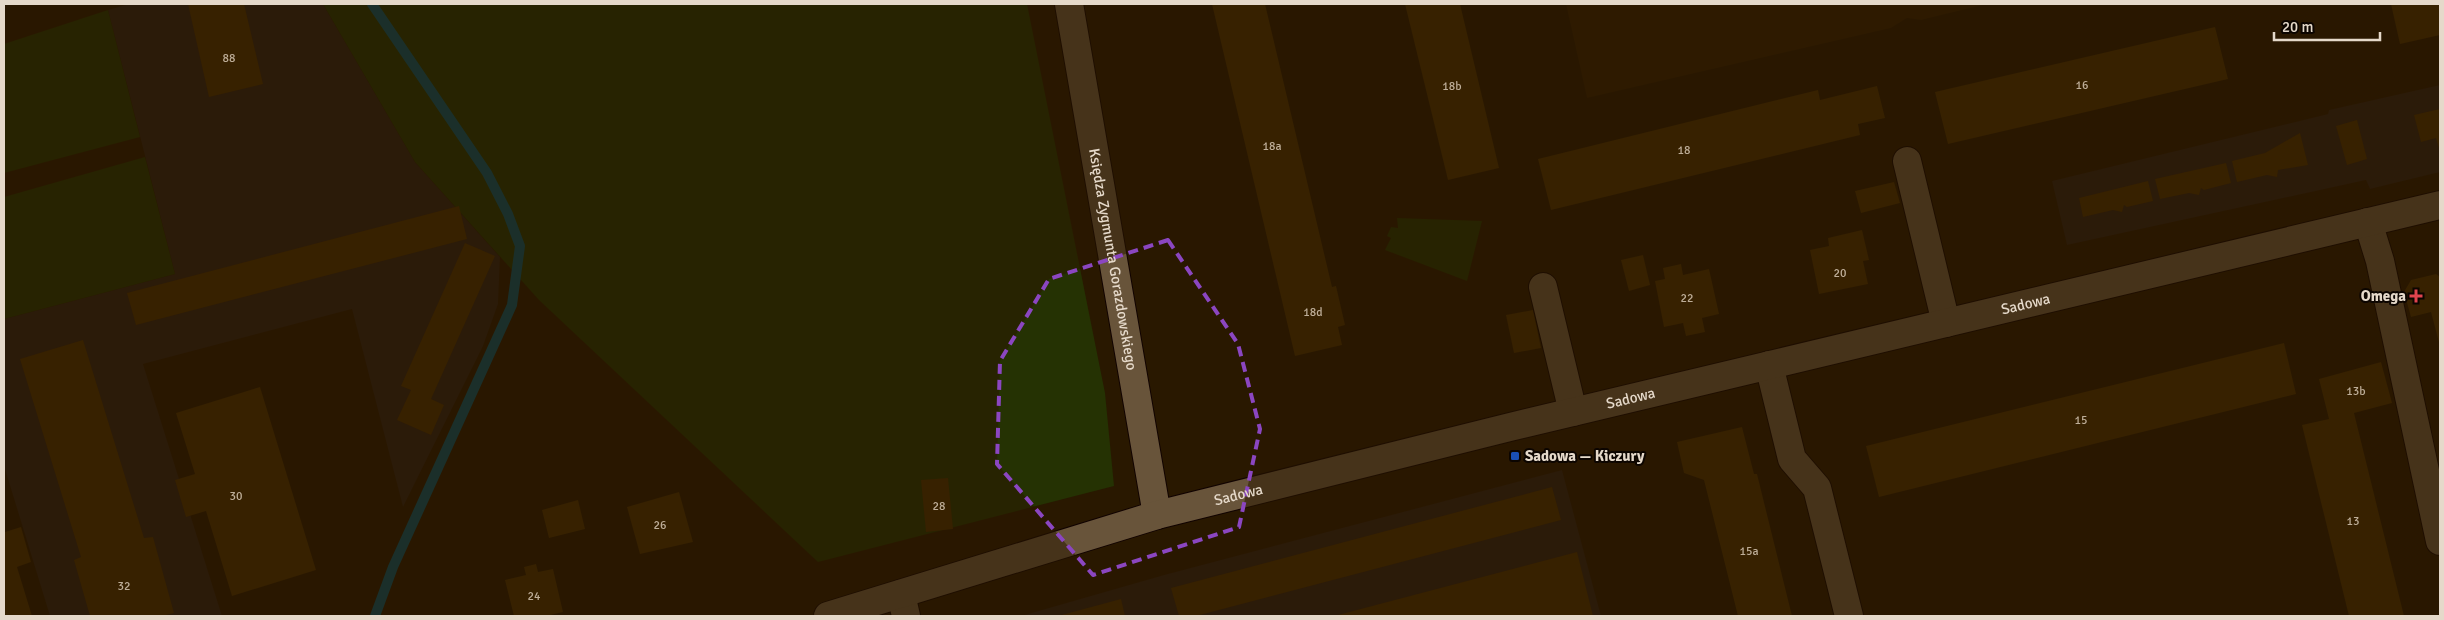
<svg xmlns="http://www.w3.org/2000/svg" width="2444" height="620" font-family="Signika,sans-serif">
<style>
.commercial{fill:#2e1f14}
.built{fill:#331e00}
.green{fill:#253203}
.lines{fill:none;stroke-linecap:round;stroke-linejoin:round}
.stream{stroke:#0a4d5d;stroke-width:10}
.building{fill:#472d01}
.minor-casing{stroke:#110300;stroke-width:30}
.minor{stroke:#68543a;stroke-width:28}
.marked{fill:none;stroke:#8b46c1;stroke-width:4;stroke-dasharray:10 6;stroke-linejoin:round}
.health-dot{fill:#e0444e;stroke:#0c0500;stroke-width:2}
.transit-dot{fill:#1a4fb4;stroke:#0c0500;stroke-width:2}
.labels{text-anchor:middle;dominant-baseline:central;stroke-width:4;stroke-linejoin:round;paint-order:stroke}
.number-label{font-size:12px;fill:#beae98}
.street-label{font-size:15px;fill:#e5d9ca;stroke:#0c0500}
.poi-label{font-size:15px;font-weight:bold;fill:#e5d9ca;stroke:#0c0500;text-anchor:end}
</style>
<rect width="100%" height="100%" fill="#291800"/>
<g class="commercial">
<path d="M129,4H323L415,162L500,257L498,304L483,346L403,507L352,309L143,364L222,616H50L4,466V319L175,274L108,10Z"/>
<path d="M2440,85V172L2370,189L2366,180L2067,245L2052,181L2328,114L2329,110Z"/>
<path d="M1562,470L1601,616H1021L1164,575Z"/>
</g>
<path class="built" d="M1566,4H1987L1921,20L1907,18L1891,28L1587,98Z"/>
<g class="green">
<path d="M323,4H1027L1105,393L1114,486L818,562L539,300L415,162Z"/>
<path d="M108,10L140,137L4,173V44Z"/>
<path d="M145,157L175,274L4,319V197Z"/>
<path d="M1397,218L1482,221L1467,281L1385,250L1391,238L1387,236L1391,227L1398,228Z"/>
</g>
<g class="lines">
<path class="stream" d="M372,4L487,173L508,214L520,246L512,305L393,567L375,616"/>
</g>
<g class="building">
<path d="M188,4H244L263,84L209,97Z"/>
<path d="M1212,4H1265L1332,287L1336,286L1345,325L1338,327L1342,345L1295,356Z"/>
<path d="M1405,4H1460L1499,168L1448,180Z"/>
<path d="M2391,4H2440V35L2400,44Z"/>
<path d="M2215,27L2228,79L1948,144L1935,92Z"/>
<path d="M1877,86L1885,118L1858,124L1860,135L1551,210L1538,159L1818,90L1820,100Z"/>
<path d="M2440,109V148H2439L2436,138L2421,142L2414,115Z"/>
<path d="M2357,120L2367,159L2347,165L2336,126Z"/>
<path d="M2300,133L2308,165L2278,170L2277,177L2267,175L2237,182L2232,161L2265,153Z"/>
<path d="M2226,163L2231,183L2204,190L2201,188L2199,195L2189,193L2160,199L2155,179Z"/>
<path d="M2148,181L2153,201L2127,207L2124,205L2122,212L2113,210L2083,217L2079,198Z"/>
<path d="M1894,182L1900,203L1861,213L1855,191Z"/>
<path d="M459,206L467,239L136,325L127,293Z"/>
<path d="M1862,230L1869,260L1863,261L1868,284L1819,294L1810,250L1829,246L1828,238Z"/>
<path d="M465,243L495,256L431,399L444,405L431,435L397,420L411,390L401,386Z"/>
<path d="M1643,255L1650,285L1629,291L1621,260Z"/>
<path d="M1681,264L1683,275L1709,269L1719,314L1702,318L1705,332L1686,336L1683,323L1664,327L1655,281L1665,279L1663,268Z"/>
<path d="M2436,274L2440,277V346L2431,312L2411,317L2404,292L2411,280Z"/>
<path d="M1533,310L1541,348L1514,353L1506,315Z"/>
<path d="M83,340L144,538L153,537L174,613L162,616H90L74,560L81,557L20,359Z"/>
<path d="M2284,343L2296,394L1879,497L1866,446Z"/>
<path d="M2381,362L2392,403L2354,413L2404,616H2349L2302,425L2329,419L2319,379Z"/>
<path d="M260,387L316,570L232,596L206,511L186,517L175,480L195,474L176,413Z"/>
<path d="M1742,427L1754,474H1757L1792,616H1738L1704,480L1684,473L1677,442Z"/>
<path d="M948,478L953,529L926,532L921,480Z"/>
<path d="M1552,487L1561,520L1196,616H1179L1171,588Z"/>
<path d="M679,492L693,542L640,554L627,507Z"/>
<path d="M578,500L585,529L549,538L542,510Z"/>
<path d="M21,527L31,562L17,567L32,616H4V529L5,532Z"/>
<path d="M1577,552L1593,616H1338V615Z"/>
<path d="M536,564L538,572L553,569L563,612L546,616H514L505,580L526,575L524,567Z"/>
<path d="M1121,599L1125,616H1058Z"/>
</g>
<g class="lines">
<g class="minor-casing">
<g id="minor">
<path id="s1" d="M1069,4L1157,515"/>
<path d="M1907,161L1946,323"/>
<path d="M2368,222L2380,261L2440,541"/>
<path d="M1543,287L1573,412"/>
<path d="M1769,365L1792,459L1817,488L1849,616"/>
<path d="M901,594L906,616"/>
<path id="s2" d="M828,616L1157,515L1510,427L2440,205"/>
</g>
</g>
<use href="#minor" class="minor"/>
</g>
<path d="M0 0H2444V620H0ZM1168,240L1238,344L1260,429L1239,527L1093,575L997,464L1000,361L1049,279Z" fill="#291800" fill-opacity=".55" fill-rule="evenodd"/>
<path class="marked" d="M1168,240L1238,344L1260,429L1239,527L1093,575L997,464L1000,361L1049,279Z"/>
<path class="health-dot" d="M2413.5 288.5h5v5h5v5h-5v5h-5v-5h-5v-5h5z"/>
<rect class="transit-dot" x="1510" y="451" width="10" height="10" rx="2.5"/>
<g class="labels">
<g class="number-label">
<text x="229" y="58">88</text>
<text x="2082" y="85">16</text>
<text x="1452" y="86">18b</text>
<text x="1272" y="146">18a</text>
<text x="1684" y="150">18</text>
<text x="1840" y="273">20</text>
<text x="1687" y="298">22</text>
<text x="1313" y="312">18d</text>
<text x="2356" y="391">13b</text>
<text x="2081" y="420">15</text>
<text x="236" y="496">30</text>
<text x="939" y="506">28</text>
<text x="2353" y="521">13</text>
<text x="660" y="525">26</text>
<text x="1749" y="551">15a</text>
<text x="124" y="586">32</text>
<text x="534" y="596">24</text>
</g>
<g class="street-label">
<text stroke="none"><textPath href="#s1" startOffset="259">Księdza Zygmunta Gorazdowskiego</textPath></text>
<text stroke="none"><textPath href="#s2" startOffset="1238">Sadowa</textPath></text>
<text stroke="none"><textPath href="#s2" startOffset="832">Sadowa</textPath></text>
<text stroke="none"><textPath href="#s2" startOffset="428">Sadowa</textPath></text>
</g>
<g class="poi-label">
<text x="2406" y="296">Omega</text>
<text x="1525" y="456" text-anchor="start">Sadowa — Kiczury</text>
</g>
</g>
<rect width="2444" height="620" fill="none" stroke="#e5d9ca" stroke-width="10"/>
<path d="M2274 32v8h106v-8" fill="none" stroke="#e5d9ca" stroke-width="2.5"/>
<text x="2282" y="32" font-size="15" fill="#e5d9ca" stroke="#0c0500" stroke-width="4" paint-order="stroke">20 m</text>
</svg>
